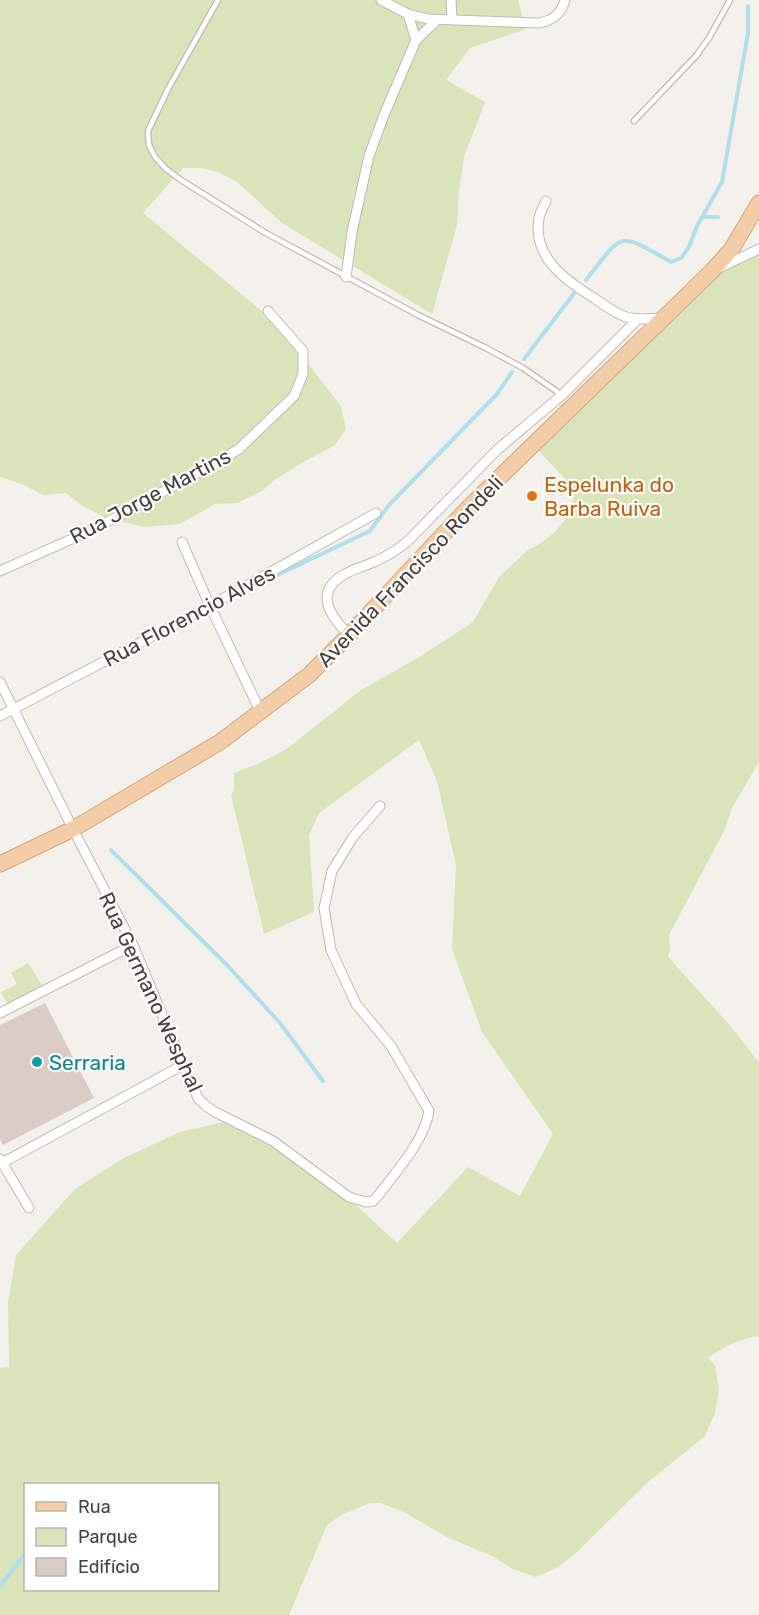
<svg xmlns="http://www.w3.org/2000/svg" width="759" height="1615" font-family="Rubik,sans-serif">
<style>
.green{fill:#dae4b9;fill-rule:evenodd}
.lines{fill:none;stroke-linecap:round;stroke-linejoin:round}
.stream{stroke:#afdfea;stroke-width:4}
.building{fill:#d8ccc5}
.lane-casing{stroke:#c2b8b2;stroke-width:7}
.street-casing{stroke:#c2b8b2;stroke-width:11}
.primary-casing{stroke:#d8a476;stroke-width:17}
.lane{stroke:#fff;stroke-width:4.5}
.street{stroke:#fff;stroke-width:9}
.primary{stroke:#f4cca5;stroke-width:15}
.food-dot{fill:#e8710a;stroke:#fff;stroke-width:2}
.culture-dot{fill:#0f9aa8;stroke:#fff;stroke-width:2}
.labels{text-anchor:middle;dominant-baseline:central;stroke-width:4.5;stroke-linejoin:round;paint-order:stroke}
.food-label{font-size:21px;fill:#c56008;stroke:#fff;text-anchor:start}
.street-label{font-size:21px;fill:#483f3a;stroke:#fff}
.culture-label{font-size:21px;fill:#0d838f;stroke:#fff;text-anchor:start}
</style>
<rect width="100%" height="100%" fill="#f4f0ec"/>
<g class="green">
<path d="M0,0H518L526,29L470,48L446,80L485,102L464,157L459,191L457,225L432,314L282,223L236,181L218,172L201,168H183L143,213L274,321L341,406L346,429L334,446L305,461L276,479L262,491L237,503L215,504L180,524L145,527L105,518L80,504L66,493L43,495L22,484L0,477Z"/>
<path d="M759,254V762L732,808L724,831L669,935L670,948L668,957L726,1021L759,1062V1336C740,1339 724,1346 708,1358L715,1365L719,1389L715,1413L705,1436L648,1482L577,1552L558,1567L536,1577L513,1569L492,1556L447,1537L404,1512L381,1503H370L341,1515L327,1525L289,1615H0V1368L9,1367L8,1302L16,1255L75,1189L124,1158L180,1132L236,1119L336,1187L397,1243L468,1167L520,1196L553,1134L482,1032L452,949L456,865L437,781L419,740L319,813L309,835L314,912L264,934L231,795L234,790V773L260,763L288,748L361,690L421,656L473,622L499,577L528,550L541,543L554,533L566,519L576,491L538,450L724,265ZM26,1484H218V1590H26Z"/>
<path d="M28,963L42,985L8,1005L1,992L17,984L11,973Z"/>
</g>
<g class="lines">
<g class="stream">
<path d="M703,217H718"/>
<path d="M586,280C624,232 617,231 671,262L681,258L689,247L697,226L722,182L748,33V6"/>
<path d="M524,359L575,292"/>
<path d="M252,587L370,531L389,505L497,394L512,372"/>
<path d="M111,850L228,966L280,1023L323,1081"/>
<path d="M0,1586L26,1553"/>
</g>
</g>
<path class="building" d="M45,1003L94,1098L3,1145L0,1139V1025Z"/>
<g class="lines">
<g class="lane-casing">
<g id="lane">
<path d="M218,0L168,89L148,131L149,145L155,157L166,169L181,180L264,232L418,315L486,348L523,368L562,395"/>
<path d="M634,121L696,56L709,38L730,0"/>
</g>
</g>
<g class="street-casing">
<g id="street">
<path d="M381,0L408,14L428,19L538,23C553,21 561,14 565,0"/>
<path d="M451,0L452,19"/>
<path d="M408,14L416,40"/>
<path d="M546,201C544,206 540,212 539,218C532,257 565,280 594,298C604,305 615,313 626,317C639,320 651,319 664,318"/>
<path d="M719,268L759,249"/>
<path d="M346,277L352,232L369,156L384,115L416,40L437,20"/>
<path d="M182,542L210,606L261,713"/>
<path d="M0,571L92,530L205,469L239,449L294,396L303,374V351L268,311"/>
<path d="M349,635C330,616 313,592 345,574C355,568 366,566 376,561C388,556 398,549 408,541L497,450L562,395L638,319"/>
<path d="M0,682L73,829L133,945L183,1065L198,1098L206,1106L215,1112L273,1141L349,1197L366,1202L373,1201L377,1197C395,1173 425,1140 429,1111L391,1046L356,1004L331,950L324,908L332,871L353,837L380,806"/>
<path d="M0,716L210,606L376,513"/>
<path d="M0,1013L133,945"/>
<path d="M0,1159L29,1208"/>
<path d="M0,1164L183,1065"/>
</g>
</g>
<g class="primary-casing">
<path id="primary" d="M0,864L73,829L220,742L309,675L349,635L470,506L711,272L731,250L759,203"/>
</g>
<use href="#lane" class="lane"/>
<use href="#street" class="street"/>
<use href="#primary" class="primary"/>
</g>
<circle class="food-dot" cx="532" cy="496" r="6"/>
<circle class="culture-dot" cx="37" cy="1062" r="6"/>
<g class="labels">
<g class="food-label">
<text x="544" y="484">Espelunka do<tspan x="544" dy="24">Barba Ruiva</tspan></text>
</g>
<g class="street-label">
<text transform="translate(150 496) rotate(-28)">Rua Jorge Martins</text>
<text transform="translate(410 571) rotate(-46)">Avenida Francisco Rondeli</text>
<text transform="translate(189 616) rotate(-28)">Rua Florencio Alves</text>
<text transform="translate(151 992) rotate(65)">Rua Germano Wesphal</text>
</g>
<g class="culture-label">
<text x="49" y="1062">Serraria</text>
</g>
</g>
<rect x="24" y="1483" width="195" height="108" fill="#ffffff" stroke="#b6b2b0" stroke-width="1.5"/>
<rect x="36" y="1502" width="30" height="9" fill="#f4cca5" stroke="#b6b2b0" stroke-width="1.5"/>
<text x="78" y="1513" font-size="18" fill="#483f3a">Rua</text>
<rect x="36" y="1528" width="30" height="18" fill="#dae4b9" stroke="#b6b2b0" stroke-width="1.5"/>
<text x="78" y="1543" font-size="18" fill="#483f3a">Parque</text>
<rect x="36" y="1558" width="30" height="18" fill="#d8ccc5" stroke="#b6b2b0" stroke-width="1.5"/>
<text x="78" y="1573" font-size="18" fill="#483f3a">Edifício</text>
</svg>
